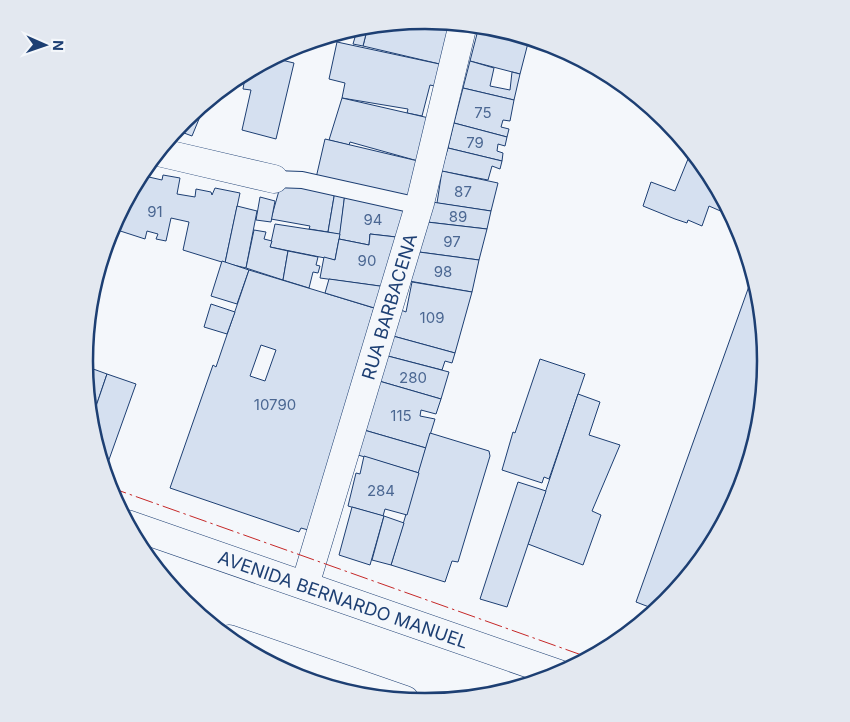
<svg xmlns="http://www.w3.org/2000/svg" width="850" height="722" font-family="Inter,sans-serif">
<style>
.building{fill:#d5e0f0;stroke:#1d3f73;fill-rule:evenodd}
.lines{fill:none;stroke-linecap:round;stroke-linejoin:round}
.service-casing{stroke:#1d3f73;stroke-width:18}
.minor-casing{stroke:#1d3f73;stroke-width:29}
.primary-casing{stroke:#1d3f73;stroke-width:29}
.service{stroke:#f4f7fb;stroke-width:16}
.minor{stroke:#f4f7fb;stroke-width:28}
.primary{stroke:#f4f7fb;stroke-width:28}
.power{stroke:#c62828;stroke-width:1;stroke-dasharray:18 4 2.5 4;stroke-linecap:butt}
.labels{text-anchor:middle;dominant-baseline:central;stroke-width:4;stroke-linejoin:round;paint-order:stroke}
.number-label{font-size:15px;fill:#4b6792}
.street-label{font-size:18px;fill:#1d3f73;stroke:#f4f7fb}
.rim{fill:none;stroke:#1d3f73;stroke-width:2.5}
</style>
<rect width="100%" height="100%" fill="#f4f7fb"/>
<g class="building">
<path d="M417,21L454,29L444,65L363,46L368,26Z"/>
<path d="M368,26L363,46L353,44L358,27Z"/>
<path d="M478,30L528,43L520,74L470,61Z"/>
<path d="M337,42L444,65L439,87L430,85L422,116L407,113L408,109L342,98L345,83L329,79Z"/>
<path d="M273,58L294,63L276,139L242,130L251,90L243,89L246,72Z"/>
<path d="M470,61L494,68L490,86L510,90L512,72L520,74L514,100L463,88Z"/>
<path d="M463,88L514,100L510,121L503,120L501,127L509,129L507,137L454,123Z"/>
<path d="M342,98L429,118L418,161L350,142L349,145L329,140Z"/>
<path d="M206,102L192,136L176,130L184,120Z"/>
<path d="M454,123L507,137L505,146L498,144L497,151L503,153L502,161L448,148Z"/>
<path d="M325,139L418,161L408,200L316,178Z"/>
<path d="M448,148L502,161L500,169L492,166L488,180L441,171Z"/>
<path d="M688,159L704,166L709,172L732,216L709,206L702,226L688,220L687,223L675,219L643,206L651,182L675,191Z"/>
<path d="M442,171L498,183L491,211L437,203Z"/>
<path d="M140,175L162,180L163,175L180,178L177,194L195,197L196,189L211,192L212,195L215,188L240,193L225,263L183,250L189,222L171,218L166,241L156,239L158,234L147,231L145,239L111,228Z"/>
<path d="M282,180L335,191L328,232L309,229L310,226L271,219Z"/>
<path d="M335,191L345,193L340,235L328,232Z"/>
<path d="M345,193L411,205L405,238L370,234L369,245L339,239Z"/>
<path d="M260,197L275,201L271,222L256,220Z"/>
<path d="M432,202L491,211L487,229L427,222Z"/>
<path d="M237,206L257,211L246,268L225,263Z"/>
<path d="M427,222L487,229L479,260L419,252Z"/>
<path d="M275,224L340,234L335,260L270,247Z"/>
<path d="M254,230L266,232L264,239L272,241L270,247L288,251L283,280L246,268Z"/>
<path d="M370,234L405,238L387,287L320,278L324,257L335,260L339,239L369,245Z"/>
<path d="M288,251L318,257L316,265L320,266L318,273L313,272L309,288L283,280Z"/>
<path d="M419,252L479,260L472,292L409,281Z"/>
<path d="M222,261L249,270L237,304L211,296Z"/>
<path d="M249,270L374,308L312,531L301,528L299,532L170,488L213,365L216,367ZM261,345L276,350L265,381L250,376Z"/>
<path d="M753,275L759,295L766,361L759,428L740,492L708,551L666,602L657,610L636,602Z"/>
<path d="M329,279L387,287L381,310L325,293Z"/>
<path d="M412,282L472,292L455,353L393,336L401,310L406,312Z"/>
<path d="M211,304L235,312L227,334L204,327Z"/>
<path d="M393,336L455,353L452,363L445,361L442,370L384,355Z"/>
<path d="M384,355L449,372L441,399L379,381Z"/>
<path d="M540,359L585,374L549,479L544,477L542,483L502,470L513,432L515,433Z"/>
<path d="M85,366L107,374L90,424Z"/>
<path d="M107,374L136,384L106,468L102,467L90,424Z"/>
<path d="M379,381L441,399L436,414L421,410L420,416L435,419L426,448L364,430Z"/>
<path d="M578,394L600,402L589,435L620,445L592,511L601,515L583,565L528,544Z"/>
<path d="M364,430L426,448L419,473L358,455Z"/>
<path d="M430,433L489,451L490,456L458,562L452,561L445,582L391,565Z"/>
<path d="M364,456L419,473L407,515L385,509L383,516L348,506L356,473L360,474Z"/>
<path d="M518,482L546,491L507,607L480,599Z"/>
<path d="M352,507L384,516L370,565L339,555Z"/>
<path d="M384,516L404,523L391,565L372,560Z"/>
</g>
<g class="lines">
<g class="service-casing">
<path id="service" d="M274,179L302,180L419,206"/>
</g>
<g class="minor-casing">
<g id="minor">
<path d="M158,152L274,179"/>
<path id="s1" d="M305,585L420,203L463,24"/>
</g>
</g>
<g class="primary-casing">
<g id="primary">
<path id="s2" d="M127,524L559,674"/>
<path d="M229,639L405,700"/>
</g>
</g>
<use href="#service" class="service"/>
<use href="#minor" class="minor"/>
<use href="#primary" class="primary"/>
<path class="power" d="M109,487L590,658"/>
</g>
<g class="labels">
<g class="number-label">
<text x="483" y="112">75</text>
<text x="475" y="142">79</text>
<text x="463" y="191">87</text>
<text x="155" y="211">91</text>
<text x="458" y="216">89</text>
<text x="373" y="219">94</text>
<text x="452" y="241">97</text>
<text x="367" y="260">90</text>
<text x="443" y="271">98</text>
<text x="432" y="317">109</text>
<text x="413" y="377">280</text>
<text x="275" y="404">10790</text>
<text x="401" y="415">115</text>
<text x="381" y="490">284</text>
</g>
<g class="street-label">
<text stroke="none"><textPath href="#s1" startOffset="291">RUA BARBACENA</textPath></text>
<text stroke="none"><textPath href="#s2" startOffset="229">AVENIDA BERNARDO MANUEL</textPath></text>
</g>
</g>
<path d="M0 0H850V722H0ZM93 361a332 332 0 1 1 664 0a332 332 0 1 1-664 0Z" fill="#e3e8f0" fill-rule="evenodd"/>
<path class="rim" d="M93 361a332 332 0 1 1 664 0a332 332 0 1 1-664 0Z"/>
<g transform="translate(45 45) rotate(92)" stroke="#f4f7fb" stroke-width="4" paint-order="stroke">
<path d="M0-4L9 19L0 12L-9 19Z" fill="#1d3f73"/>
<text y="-8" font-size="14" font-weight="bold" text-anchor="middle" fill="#1d3f73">N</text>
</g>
</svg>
